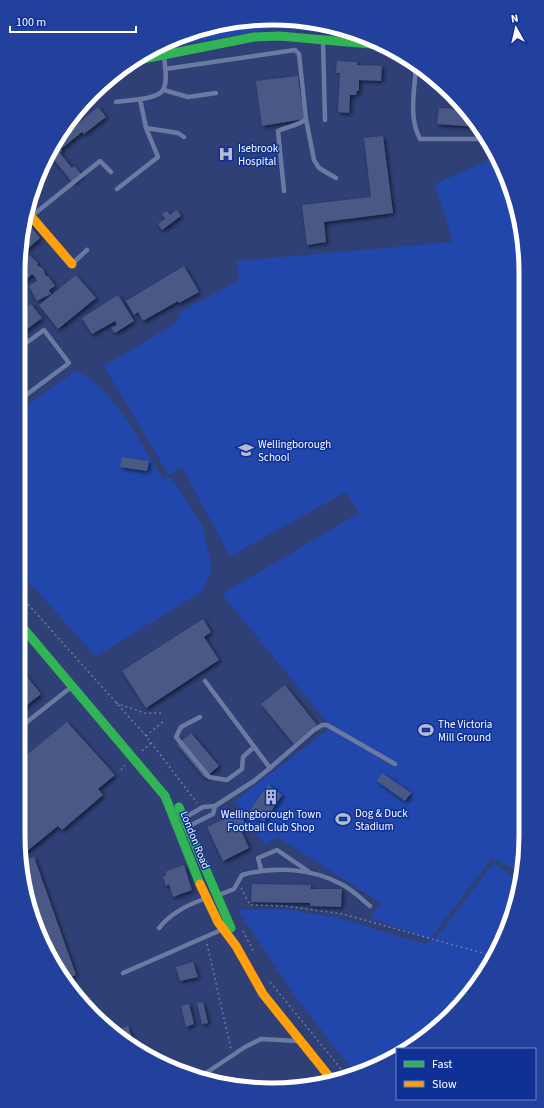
<svg xmlns="http://www.w3.org/2000/svg" width="544" height="1108" font-family="'Source Sans 3',sans-serif">
<style>
.green{fill:#2247ac}
.building{fill:#4a5884;filter:url(#shadow)}
.lines{fill:none;stroke-linecap:round;stroke-linejoin:round}
.path{stroke:#6b7aa1;stroke-width:1.5;stroke-dasharray:2 3;stroke-linecap:butt}
.lane{stroke:#6b7aa1;stroke-width:4.5}
.fast{stroke:#30b455;stroke-width:9}
.slow{stroke:#ff9f0a;stroke-width:9}
.labels{text-anchor:middle;dominant-baseline:central;stroke-width:3;stroke-linejoin:round;paint-order:stroke}
.poi-label{font-size:11px;fill:#fff;stroke:#0f3195;text-anchor:start}
.street-label{font-size:11px;fill:#fff;stroke:#0f3195}
.rim{fill:none;stroke:#fff;stroke-width:5}
</style>
<defs>
<filter id="shadow"><feDropShadow dx="2" dy="2" stdDeviation="2" flood-color="#0009"/></filter>
</defs>
<rect width="100%" height="100%" fill="#2e4076"/>
<g class="green">
<path d="M272,18L356,35L273,28L157,49L175,37Z"/>
<path d="M496,157L507,175L524,239L526,836L519,872L492,858L430,939L370,918L381,903L278,837L264,844L235,801L331,727L222,594L359,513L346,492L230,556L182,467L169,475L104,366L177,323L181,312L239,280L237,261L453,242L435,184Z"/>
<path d="M75,371C112,385 142,446 163,479L168,477L174,482L203,527L212,571L201,592L96,656L18,570V412Z"/>
<path d="M494,863L517,880L507,933L463,1004L404,1049H397V1054L385,1064L355,1073L298,1000L238,910H289L339,918L424,944L436,938Z"/>
</g>
<g class="building">
<path d="M337,61L357,62V65L382,66L381,81L359,80V91H357L356,95H350L349,113L338,112L340,73H336Z"/>
<path d="M298,76L304,119L262,126L256,81Z"/>
<path d="M98,107L106,117L84,134L82,132L61,149L62,151L60,153L72,168L74,166L82,175L73,183L51,156L48,159L64,135Z"/>
<path d="M439,108L466,110L474,118L479,127L437,124Z"/>
<path d="M383,136L393,213L324,222L326,242L307,245L302,205L371,197L364,138Z"/>
<path d="M177,210L181,216L162,230L158,224L165,219L162,214L167,211L170,215Z"/>
<path d="M28,223L40,238L22,254Z"/>
<path d="M29,255L38,263L37,265L43,269L46,276H48L55,286L49,290L51,294L37,301L29,286L37,281L35,277L32,274L25,281L18,276L20,261L24,262Z"/>
<path d="M184,266L199,292L179,303L178,301L143,321L138,312L134,315L126,301Z"/>
<path d="M76,275L96,298L58,329L39,305Z"/>
<path d="M118,295L134,321L115,333L111,328L117,325L115,321L92,334L82,318Z"/>
<path d="M31,304L42,318L18,336V321L25,316L21,311Z"/>
<path d="M122,457L149,461L147,471L120,467Z"/>
<path d="M203,619L211,632L204,637L219,660L146,708L122,671Z"/>
<path d="M18,666L41,694L18,712Z"/>
<path d="M285,685L317,725L294,744L261,704Z"/>
<path d="M67,722L115,775L98,789L103,795L62,830L58,826L21,856L18,836V762Z"/>
<path d="M191,733L219,766L205,778L177,745Z"/>
<path d="M382,773L411,793L405,801L377,781Z"/>
<path d="M268,785L282,795L264,822L249,812Z"/>
<path d="M240,812L245,823L239,826L249,848L223,861L207,827Z"/>
<path d="M34,857L76,975L64,979L32,918L22,861Z"/>
<path d="M184,865L192,890L173,897L169,884L166,886L163,877L166,876L165,872Z"/>
<path d="M252,884L311,885V889H342L341,907L310,906V903L251,902Z"/>
<path d="M193,962L198,977L180,981L176,967Z"/>
<path d="M203,1002L208,1023L202,1024L197,1003Z"/>
<path d="M189,1004L194,1024L186,1027L181,1006Z"/>
<path d="M128,1026L132,1038L126,1040L116,1030Z"/>
</g>
<g class="lines">
<g class="path">
<path d="M18,593L146,736L197,803"/>
<path d="M116,703L144,713H161"/>
<path d="M146,736L165,720"/>
<path d="M142,751L151,743"/>
<path d="M121,770L125,765"/>
<path d="M241,888L250,905L284,906L343,914L493,956"/>
<path d="M243,931L253,951"/>
<path d="M207,944L231,1049"/>
<path d="M270,982L346,1075"/>
</g>
<g class="lane">
<path d="M323,41L325,120"/>
<path d="M416,65C415,89 408,117 420,139H486"/>
<path d="M165,69L295,50L299,54L306,119C298,126 288,126 278,131L284,191"/>
<path d="M416,70H426"/>
<path d="M164,90L188,97L216,93"/>
<path d="M116,102C127,100 157,100 163,90C168,82 165,66 164,56"/>
<path d="M85,104L95,99V91"/>
<path d="M306,119L314,160L319,168L336,178"/>
<path d="M146,128L178,133L184,137"/>
<path d="M117,189L158,157L146,128L140,99"/>
<path d="M33,215L100,161L111,172"/>
<path d="M73,263L87,250"/>
<path d="M18,401L69,363L44,330L18,349"/>
<path d="M200,717L181,727L176,737L209,777L227,780L242,769L243,757L254,747"/>
<path d="M18,729L70,688"/>
<path d="M270,768L314,730L322,725H327L395,764"/>
<path d="M186,817L203,807L215,806L254,781L270,768L205,681"/>
<path d="M191,825L213,814L215,806"/>
<path d="M261,869L258,858L277,850L308,871"/>
<path d="M219,895L234,889L242,875C274,866 311,868 341,884C352,889 361,899 370,906"/>
<path d="M159,928C170,914 187,905 204,899"/>
<path d="M123,973L221,930"/>
<path d="M200,1077L245,1047L261,1039L297,1041"/>
</g>
<g class="fast">
<path d="M143,59L254,37L279,36L382,45"/>
<path d="M18,622L165,796L200,884"/>
<path d="M179,807L231,928"/>
</g>
<g class="slow">
<path d="M29,214L72,264"/>
<path d="M200,884L218,922L236,946L263,994L332,1080"/>
</g>
</g>
<defs>
<g id="hospital-bare" transform="scale(1.2)"><path d="M-5-5h3v3.5h4V-5h3V5h-3V1.5h-4V5h-3Z" fill="#b6bccf" stroke="#0f3195" stroke-width="2.5" paint-order="stroke"/></g>
<g id="school-bare" transform="scale(1.2)"><path d="M0-5L7-2L0 1L-7-2ZM-4 1L0 2.5L4 1V4Q0 6-4 4Z" fill="#b6bccf" stroke="#0f3195" stroke-width="2.5" paint-order="stroke"/></g>
<g id="stadium-bare" transform="scale(1.2)"><path d="M0-5a6.5 5 0 1 0 0 10a6.5 5 0 1 0 0-10ZM-3.5-1.8h7v3.6h-7Z" fill="#b6bccf" stroke="#0f3195" stroke-width="2.5" paint-order="stroke"/></g>
<g id="building-bare" transform="scale(1.2)"><path d="M-4-6H4V6H1V3H-1V6H-4ZM-2.5-4.3h1.7v1.8h-1.7ZM.8-4.3h1.7v1.8H.8ZM-2.5-1h1.7V.8h-1.7ZM.8-1h1.7V.8H.8Z" fill="#b6bccf" stroke="#0f3195" stroke-width="2.5" paint-order="stroke"/></g>
</defs>
<g fill-rule="evenodd">
<use href="#hospital-bare" x="226" y="154"/>
<use href="#school-bare" x="246" y="450"/>
<use href="#stadium-bare" x="426" y="730"/>
<use href="#building-bare" x="271" y="797"/>
<use href="#stadium-bare" x="343" y="819"/>
</g>
<g class="labels">
<g class="poi-label">
<text x="238" y="148">Isebrook<tspan x="238" dy="13">Hospital</tspan></text>
<text x="258" y="444">Wellingborough<tspan x="258" dy="13">School</tspan></text>
<text x="438" y="724">The Victoria<tspan x="438" dy="13">Mill Ground</tspan></text>
<text x="355" y="813">Dog &amp; Duck<tspan x="355" dy="13">Stadium</tspan></text>
<text x="271" y="814" text-anchor="middle">Wellingborough Town<tspan x="271" dy="13">Football Club Shop</tspan></text>
</g>
<g class="street-label">
<text transform="translate(195 840) rotate(68)">London Road</text>
</g>
</g>
<path d="M0 0H544V1108H0ZM272 25H272A247 247 0 0 1 519 272V836A247 247 0 0 1 272 1083H272A247 247 0 0 1 25 836V272A247 247 0 0 1 272 25Z" fill="#22419d" fill-rule="evenodd"/>
<path class="rim" d="M272 25H272A247 247 0 0 1 519 272V836A247 247 0 0 1 272 1083H272A247 247 0 0 1 25 836V272A247 247 0 0 1 272 25Z"/>
<rect x="396" y="1048" width="140" height="52" fill="#0f3195" stroke="#6f83bf"/>
<rect x="404" y="1061" width="20" height="6" fill="#30b455" stroke="#6f83bf"/>
<text x="432" y="1068" font-size="12" fill="#ffffff">Fast</text>
<rect x="404" y="1081" width="20" height="6" fill="#ff9f0a" stroke="#6f83bf"/>
<text x="432" y="1088" font-size="12" fill="#ffffff">Slow</text>
<g transform="translate(516 28) rotate(352)" stroke="#0f3195" stroke-width="3" paint-order="stroke">
<path d="M0-3L7 15L0 10L-7 15Z" fill="#ffffff"/>
<text y="-6" font-size="11" font-weight="bold" text-anchor="middle" fill="#ffffff">N</text>
</g>
<path d="M10 26v6h126v-6" fill="none" stroke="#ffffff" stroke-width="2"/>
<text x="16" y="26" font-size="12" fill="#ffffff" stroke="#0f3195" stroke-width="3" paint-order="stroke">100 m</text>
</svg>
